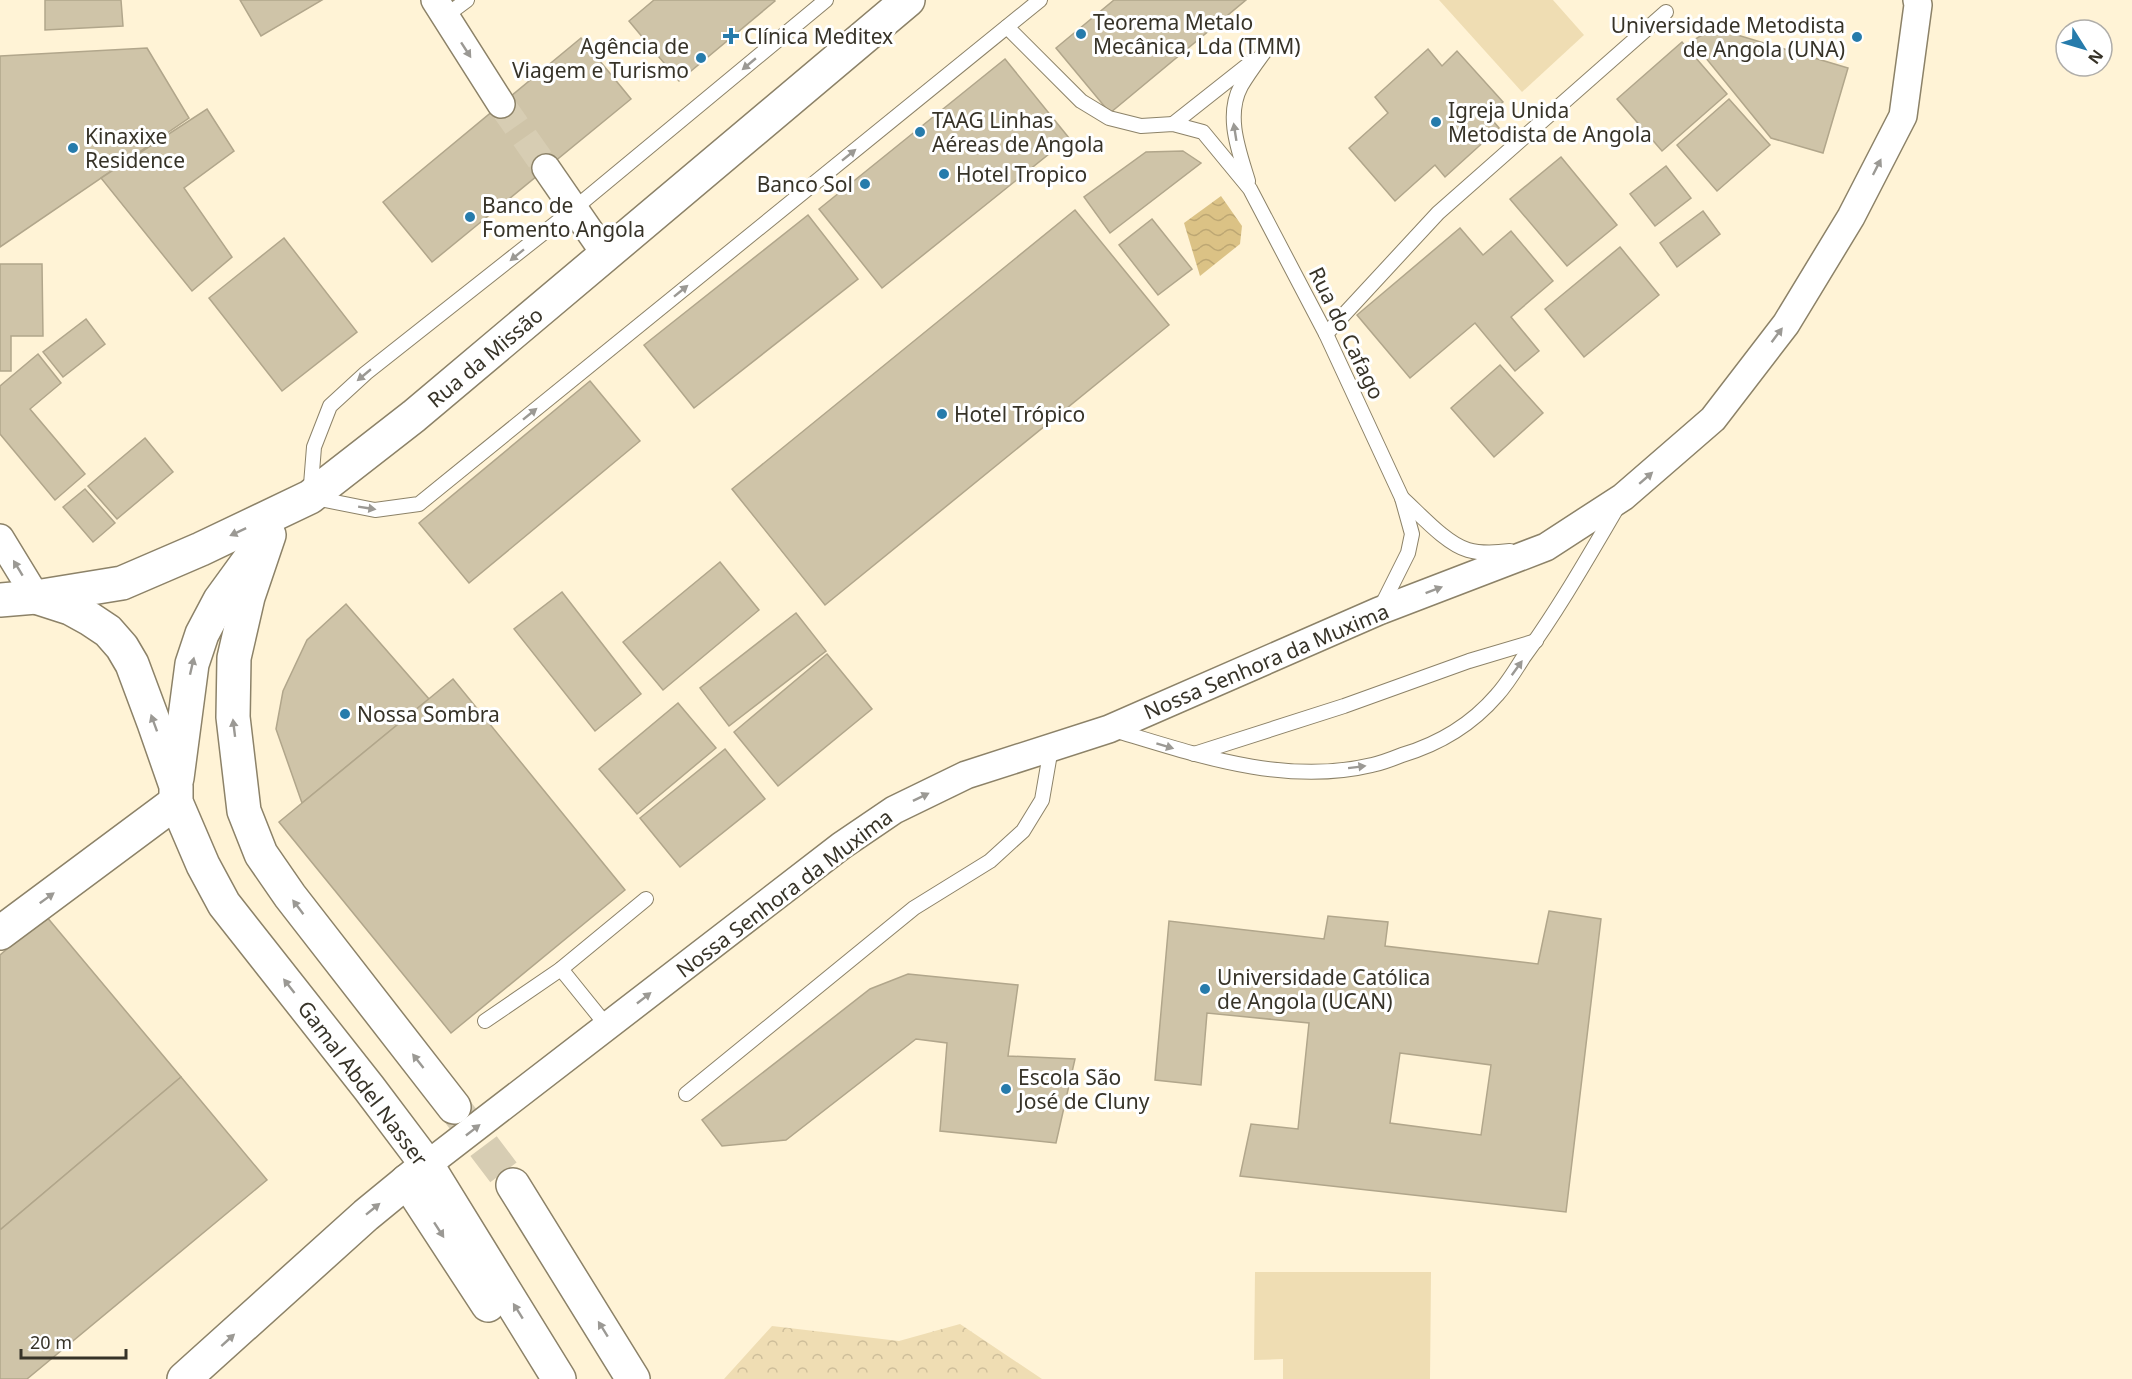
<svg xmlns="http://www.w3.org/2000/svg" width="2132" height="1379" font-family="'Noto Sans',sans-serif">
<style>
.green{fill:#efddb3}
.forest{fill:url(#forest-crowns)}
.water{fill:url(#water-waves)}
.building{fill:#cfc4a8;stroke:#b1a68b;stroke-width:1.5;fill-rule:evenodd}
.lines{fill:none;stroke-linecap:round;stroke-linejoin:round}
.minor-tunnel{stroke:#d7cdb3;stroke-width:27;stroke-dasharray:27 14;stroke-linecap:butt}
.secondary-tunnel{stroke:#d7cdb3;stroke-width:33;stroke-dasharray:33 16;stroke-linecap:butt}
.service-casing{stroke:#8c8268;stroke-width:16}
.minor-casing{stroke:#8c8268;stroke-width:30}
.secondary-casing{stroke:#8c8268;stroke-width:36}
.service{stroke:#fff;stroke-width:14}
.minor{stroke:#fff;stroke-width:27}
.secondary{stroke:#fff;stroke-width:33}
.oneway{fill:#9b9994}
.poi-dot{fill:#267bab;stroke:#fff;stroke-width:2}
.labels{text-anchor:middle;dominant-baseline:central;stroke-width:6;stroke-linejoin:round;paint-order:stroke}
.poi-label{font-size:21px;fill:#373328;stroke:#fff;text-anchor:start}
.street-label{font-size:21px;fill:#373328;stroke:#fff}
</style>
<defs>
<pattern id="forest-crowns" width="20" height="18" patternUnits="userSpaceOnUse" patternTransform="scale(1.5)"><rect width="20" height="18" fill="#efddb3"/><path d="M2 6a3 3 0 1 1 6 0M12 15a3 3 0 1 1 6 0" fill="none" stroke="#cebe9a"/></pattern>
<pattern id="water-waves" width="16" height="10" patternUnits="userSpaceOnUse" patternTransform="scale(1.5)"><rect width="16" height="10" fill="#dbc285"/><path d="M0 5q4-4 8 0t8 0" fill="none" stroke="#bda773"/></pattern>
</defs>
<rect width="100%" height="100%" fill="#fff3d6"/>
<g class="green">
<path d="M1439,0H1553L1584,35L1522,92Z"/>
<path d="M1255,1272H1431L1430,1379H1283V1359L1254,1360Z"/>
</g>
<path class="forest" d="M960,1324L1042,1379H724L772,1326L899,1341Z"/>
<path class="water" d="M1221,196L1242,226L1240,244L1200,276L1184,223Z"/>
<g class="building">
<path d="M45,0H121L123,26L45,30Z"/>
<path d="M240,0H322L261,36Z"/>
<path d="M654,0H774L775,1L679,81L629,21Z"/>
<path d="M1114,0H1246L1110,113L1056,48Z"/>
<path d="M1714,28L1848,68L1823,153L1771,138L1692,41Z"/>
<path d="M581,38L631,99L432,262L383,202Z"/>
<path d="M1682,42L1727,94L1662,151L1617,99Z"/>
<path d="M147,48L189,118L0,247V56Z"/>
<path d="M1428,49L1442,66L1457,51L1503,102L1488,115L1499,128L1445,177L1435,165L1395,201L1349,148L1388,113L1375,97Z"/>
<path d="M1005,59L1069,138L882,288L819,209Z"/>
<path d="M1729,99L1770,145L1717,191L1677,145Z"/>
<path d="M207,109L234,151L184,188L232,257L192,291L101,178Z"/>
<path d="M1183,151L1201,163L1110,233L1084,197L1146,152Z"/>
<path d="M1561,157L1617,225L1567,266L1510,199Z"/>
<path d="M1666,166L1691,198L1655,226L1630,194Z"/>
<path d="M1075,210L1169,325L825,605L732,489Z"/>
<path d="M1703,211L1720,234L1677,267L1660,243Z"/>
<path d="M808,215L858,279L694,408L644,345Z"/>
<path d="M1152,219L1192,269L1158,295L1119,245Z"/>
<path d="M1460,228L1483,255L1511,231L1553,281L1511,317L1539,351L1515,371L1475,323L1410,378L1357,315Z"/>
<path d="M284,238L357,332L282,391L209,298Z"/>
<path d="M1620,247L1659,295L1584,357L1545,309Z"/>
<path d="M0,264H42L43,336H11V371H0Z"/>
<path d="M86,319L105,344L63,377L43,352Z"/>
<path d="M38,354L61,383L30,409L85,474L55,500L0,434V386Z"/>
<path d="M1500,365L1543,413L1494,457L1451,408Z"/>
<path d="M590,381L640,441L469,583L419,523Z"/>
<path d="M145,438L173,472L117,519L88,486Z"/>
<path d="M85,489L115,523L93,542L63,507Z"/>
<path d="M720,562L759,610L663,690L623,642Z"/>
<path d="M562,592L641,694L595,731L514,629Z"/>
<path d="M346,604L429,699L302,803L276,729L283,691L307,640Z"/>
<path d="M796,613L826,651L729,726L700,688Z"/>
<path d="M827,654L872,709L778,786L734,732Z"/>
<path d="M453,679L625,890L451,1033L279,822Z"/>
<path d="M678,703L716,748L637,814L599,769Z"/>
<path d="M725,749L765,799L680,867L640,818Z"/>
<path d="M1549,911L1601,919L1566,1212L1240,1176L1251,1124L1298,1129L1309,1023L1207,1013L1201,1085L1155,1080L1169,921L1324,939L1328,916L1388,922L1385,946L1538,964ZM1400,1053L1491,1065L1481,1135L1390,1123Z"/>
<path d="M46,916L181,1077L0,1230V955Z"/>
<path d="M908,974L1018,985L1008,1056L1075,1059L1056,1143L940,1131L947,1043L916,1039L786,1140L722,1146L702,1120L870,989Z"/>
<path d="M181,1077L267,1180L27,1379H0V1230Z"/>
</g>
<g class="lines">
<path class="minor-tunnel" d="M501,104L546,168"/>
<path class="secondary-tunnel" d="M454,1107L513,1185"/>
<g class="service-casing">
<g id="service">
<path d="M826,0L575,208L366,373L330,406L314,447L310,497L375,510L419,504L1040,0"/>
<path d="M444,17L467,0"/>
<path d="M1007,27L1081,101L1109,118L1141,126L1173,124L1203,132L1250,189L1326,334L1402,498L1412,534L1408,553L1380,609"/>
<path d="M1173,124L1254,60"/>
<path d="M1248,181C1239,151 1225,116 1241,86C1248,74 1257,62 1265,51"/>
<path d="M1326,334L1438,213L1666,12"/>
<path d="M1402,498C1419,513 1446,544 1468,550C1482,554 1495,553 1510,551"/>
<path d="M1114,730C1197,755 1285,786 1372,765C1382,763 1392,759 1402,755C1439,744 1472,724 1497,695C1507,684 1515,671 1523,658C1558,610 1587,559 1617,508"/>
<path d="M1194,754L1344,706L1469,661L1536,641"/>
<path d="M561,969L607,1026"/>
<path d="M485,1021L561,969L646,899"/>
<path d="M686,1094L914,908L990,861L1023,831L1042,800L1051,748"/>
</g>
</g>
<g class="minor-casing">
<g id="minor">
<path d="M435,0L501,104"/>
<path d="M546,168L606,255"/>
<path d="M0,538L36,597"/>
<path d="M427,1165L841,846L894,810L966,775L1109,729L1379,611L1546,547L1623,497L1713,419L1786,324L1851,217L1903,116L1918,5L1917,0"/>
</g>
</g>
<g class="secondary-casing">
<g id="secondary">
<path d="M269,535L248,597L234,658L233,717L244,811L261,854L290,896L454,1107"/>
<path d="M39,598L70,608L90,619L108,631L122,647L132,664L154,723L176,786V802L203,865L224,904L369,1088L427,1165L559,1379"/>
<path d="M0,600L36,597L122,583L201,549L310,497L414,416L908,0"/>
<path d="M177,778L192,664L202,634L220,600L252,556"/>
<path d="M0,933L176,802"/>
<path d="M407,1181L488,1305"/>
<path d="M513,1185L633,1379"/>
<path d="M184,1379L366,1215L427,1165"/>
</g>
</g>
<use href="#service" class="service"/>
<use href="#minor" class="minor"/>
<use href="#secondary" class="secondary"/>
</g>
<defs><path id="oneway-solid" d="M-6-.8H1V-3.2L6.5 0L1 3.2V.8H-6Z" transform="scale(1.5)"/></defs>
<g class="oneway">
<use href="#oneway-solid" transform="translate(466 50) rotate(57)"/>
<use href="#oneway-solid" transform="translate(749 64) rotate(140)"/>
<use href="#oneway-solid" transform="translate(1235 132) rotate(-99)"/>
<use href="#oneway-solid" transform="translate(849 155) rotate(-39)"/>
<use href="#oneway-solid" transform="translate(1877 167) rotate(-63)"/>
<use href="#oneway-solid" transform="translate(517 255) rotate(141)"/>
<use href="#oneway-solid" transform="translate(681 291) rotate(-39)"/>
<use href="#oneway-solid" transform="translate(1777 335) rotate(-53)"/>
<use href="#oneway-solid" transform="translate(364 375) rotate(140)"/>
<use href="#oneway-solid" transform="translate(530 414) rotate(-39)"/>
<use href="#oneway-solid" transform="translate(1646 478) rotate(-41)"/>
<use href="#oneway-solid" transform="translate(367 508) rotate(9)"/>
<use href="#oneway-solid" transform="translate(238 532) rotate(155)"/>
<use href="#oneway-solid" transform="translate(18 568) rotate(-121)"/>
<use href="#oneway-solid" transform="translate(1434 590) rotate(-21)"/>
<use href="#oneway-solid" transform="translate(192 666) rotate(-77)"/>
<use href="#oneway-solid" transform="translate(1517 668) rotate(-54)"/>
<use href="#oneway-solid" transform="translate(154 723) rotate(-110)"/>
<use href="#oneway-solid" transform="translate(234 728) rotate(-97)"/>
<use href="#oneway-solid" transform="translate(1165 746) rotate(17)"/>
<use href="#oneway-solid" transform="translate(1357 767) rotate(-7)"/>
<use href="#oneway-solid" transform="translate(921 797) rotate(-26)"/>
<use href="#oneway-solid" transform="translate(47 898) rotate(-36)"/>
<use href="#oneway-solid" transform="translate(298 907) rotate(-127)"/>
<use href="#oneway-solid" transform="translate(289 986) rotate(-128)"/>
<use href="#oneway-solid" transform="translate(644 998) rotate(-38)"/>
<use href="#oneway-solid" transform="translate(418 1061) rotate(-128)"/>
<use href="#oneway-solid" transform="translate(473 1130) rotate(-38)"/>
<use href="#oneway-solid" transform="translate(373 1209) rotate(-39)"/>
<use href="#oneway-solid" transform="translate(439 1230) rotate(57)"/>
<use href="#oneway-solid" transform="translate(518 1311) rotate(-122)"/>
<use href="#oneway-solid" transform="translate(603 1329) rotate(-122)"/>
<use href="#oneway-solid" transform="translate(228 1340) rotate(-42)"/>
</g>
<g class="poi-dot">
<circle cx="1081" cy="34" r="6"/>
<path d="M728 27h6v6h6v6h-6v6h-6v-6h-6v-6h6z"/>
<circle cx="1857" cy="37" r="6"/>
<circle cx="701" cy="58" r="6"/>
<circle cx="1436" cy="122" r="6"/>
<circle cx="920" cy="132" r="6"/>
<circle cx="73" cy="148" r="6"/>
<circle cx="944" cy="174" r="6"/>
<circle cx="865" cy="184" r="6"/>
<circle cx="470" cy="217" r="6"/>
<circle cx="942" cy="414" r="6"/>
<circle cx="345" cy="714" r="6"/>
<circle cx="1205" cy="989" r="6"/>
<circle cx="1006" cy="1089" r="6"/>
</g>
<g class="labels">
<g class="poi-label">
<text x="1093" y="22">Teorema Metalo<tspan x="1093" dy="24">Mecânica, Lda (TMM)</tspan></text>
<text x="1845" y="25" text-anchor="end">Universidade Metodista<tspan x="1845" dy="24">de Angola (UNA)</tspan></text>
<text x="744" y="36">Clínica Meditex</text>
<text x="689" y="46" text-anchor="end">Agência de<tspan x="689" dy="24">Viagem e Turismo</tspan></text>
<text x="1448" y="110">Igreja Unida<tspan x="1448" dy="24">Metodista de Angola</tspan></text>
<text x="932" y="120">TAAG Linhas<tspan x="932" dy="24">Aéreas de Angola</tspan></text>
<text x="85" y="136">Kinaxixe<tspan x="85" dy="24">Residence</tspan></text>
<text x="956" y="174">Hotel Tropico</text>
<text x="853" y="184" text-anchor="end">Banco Sol</text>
<text x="482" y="205">Banco de<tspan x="482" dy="24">Fomento Angola</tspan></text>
<text x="954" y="414">Hotel Trópico</text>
<text x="357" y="714">Nossa Sombra</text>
<text x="1217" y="977">Universidade Católica<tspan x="1217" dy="24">de Angola (UCAN)</tspan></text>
<text x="1018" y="1077">Escola São<tspan x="1018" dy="24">José de Cluny</tspan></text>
</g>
<g class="street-label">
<text transform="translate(1347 333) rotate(64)">Rua do Cafago</text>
<text transform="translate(485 357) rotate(-40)">Rua da Missão</text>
<text transform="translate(1266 661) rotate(-23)">Nossa Senhora da Muxima</text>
<text transform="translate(784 893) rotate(-37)">Nossa Senhora da Muxima</text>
<text transform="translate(363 1083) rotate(53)">Gamal Abdel Nasser</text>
</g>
</g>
<g transform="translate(2084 48) rotate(127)"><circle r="28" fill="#ffffff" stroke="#afada9" stroke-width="1.5"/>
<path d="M0-4.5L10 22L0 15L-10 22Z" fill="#267bab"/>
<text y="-9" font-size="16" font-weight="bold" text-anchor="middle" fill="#373328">N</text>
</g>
<path d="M21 1349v9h105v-9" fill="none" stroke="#373328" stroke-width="3"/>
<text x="30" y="1349" font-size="18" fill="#373328" stroke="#ffffff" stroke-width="4.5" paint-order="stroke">20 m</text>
</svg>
